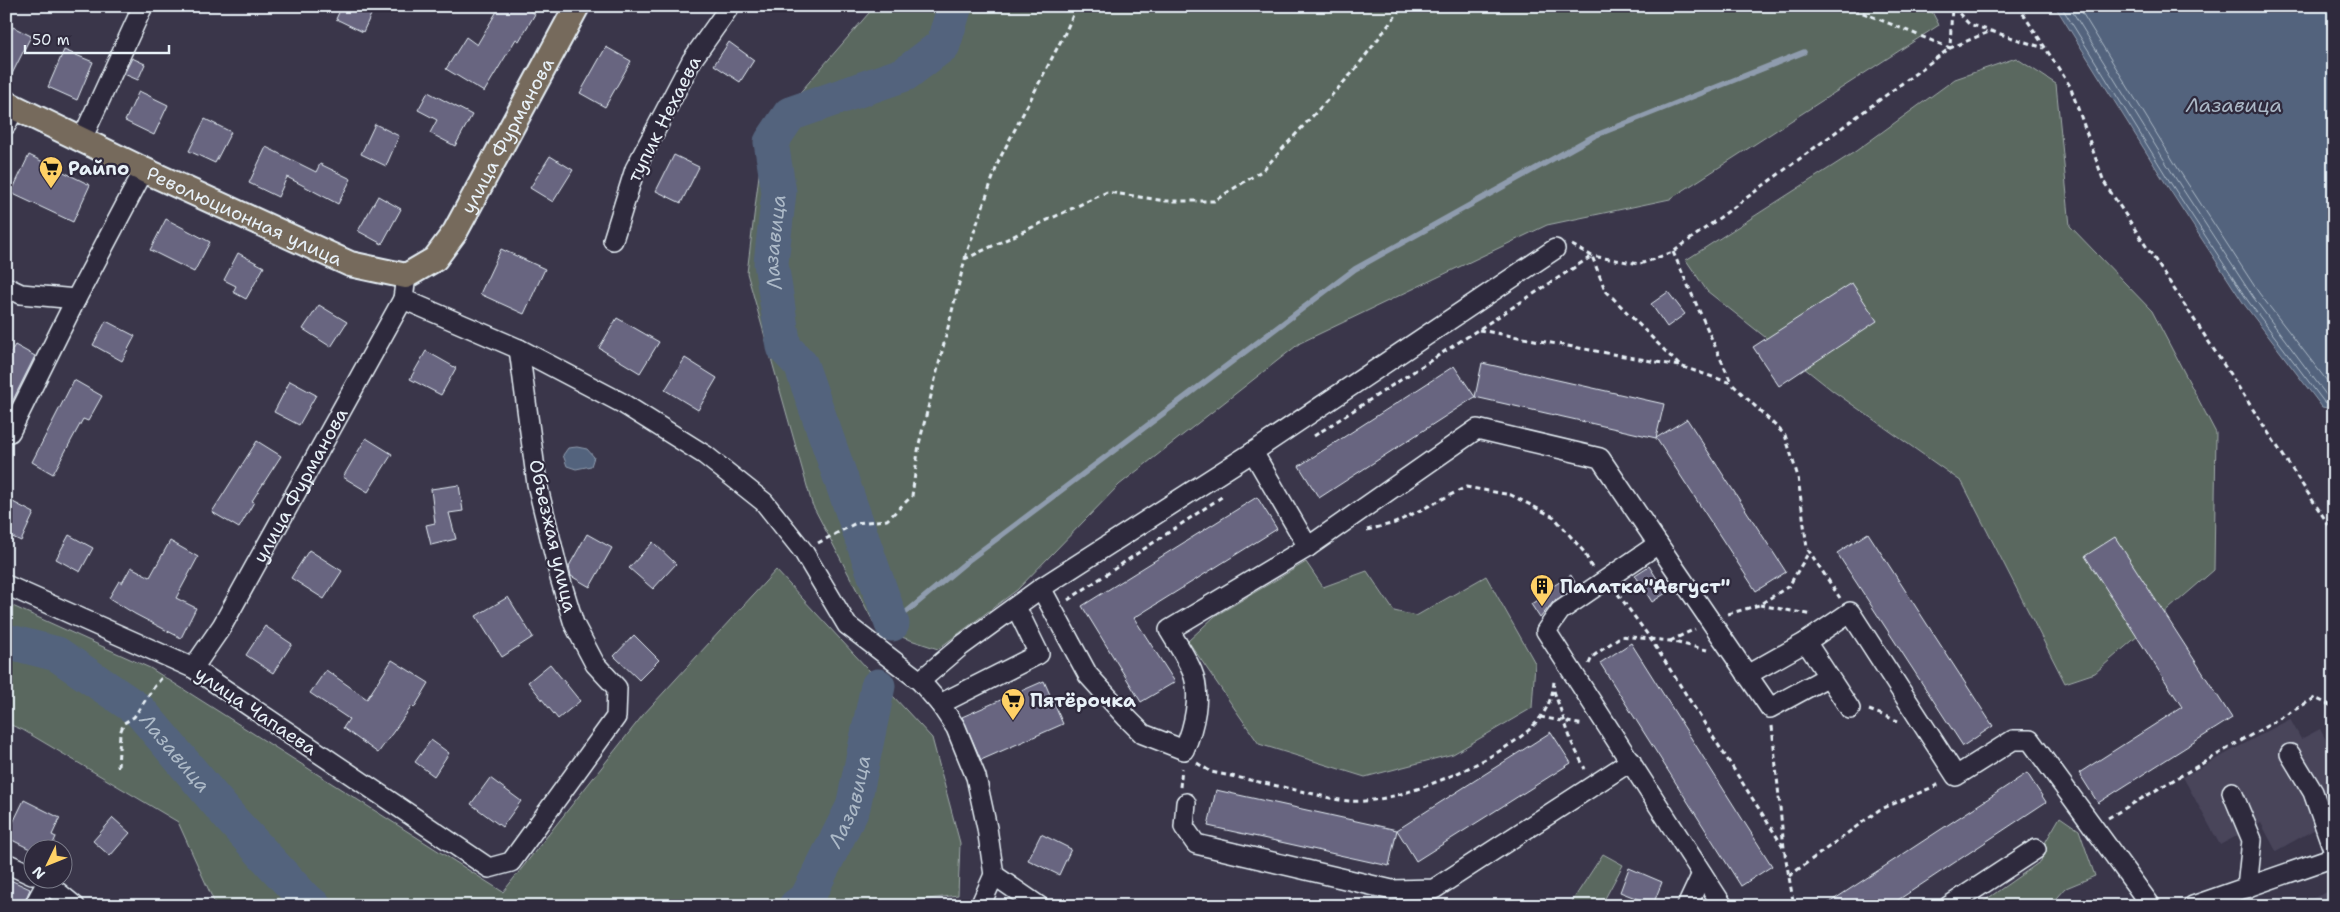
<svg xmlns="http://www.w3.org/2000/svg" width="2340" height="912" font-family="'Shantell Sans',sans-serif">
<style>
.built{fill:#48445a}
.green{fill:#5a685e;stroke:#a1acab}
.water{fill:#53647d;stroke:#8f9cae}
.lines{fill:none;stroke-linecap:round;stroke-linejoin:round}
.shore{stroke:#acb9c7;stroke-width:1}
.stream{stroke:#8f9cae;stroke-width:5.5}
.river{stroke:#53647d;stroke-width:35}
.building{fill:#676580;stroke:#e8f1f8}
.minor-casing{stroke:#e8f1f8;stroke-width:22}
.major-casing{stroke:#e8f1f8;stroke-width:28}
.path{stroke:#e8f1f8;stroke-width:3;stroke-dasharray:5 4;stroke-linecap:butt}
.minor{stroke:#2f2a3d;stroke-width:19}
.major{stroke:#766a5c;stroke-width:24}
.labels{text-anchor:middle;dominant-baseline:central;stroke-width:4.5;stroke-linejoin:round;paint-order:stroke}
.street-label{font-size:19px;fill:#e8f1f8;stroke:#2f2a3d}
.poi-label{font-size:19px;font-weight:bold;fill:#e8f1f8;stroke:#2f2a3d;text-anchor:start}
.water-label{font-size:20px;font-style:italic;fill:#acb9c7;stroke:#2f2a3d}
</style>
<rect width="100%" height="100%" fill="#3a364a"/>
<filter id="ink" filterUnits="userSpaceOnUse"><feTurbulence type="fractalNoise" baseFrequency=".02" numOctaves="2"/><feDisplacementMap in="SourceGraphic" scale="10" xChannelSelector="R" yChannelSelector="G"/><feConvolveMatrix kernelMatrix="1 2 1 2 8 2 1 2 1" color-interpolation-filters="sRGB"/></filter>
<g filter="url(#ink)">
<g class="built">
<path d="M2290,719L2301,739L2320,729L2334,754V794L2308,808L2319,827L2276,851L2261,823L2220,845L2183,777Z"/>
<path d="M2334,889V906H2295Z"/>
</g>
<g class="green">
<path d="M875,6H1929L1939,25L1670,199L1547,225L1300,343L1119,485L1017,590L938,649L877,629L812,504L747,273L764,134Z"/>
<path d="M2016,58L2056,84L2070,226L2152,311L2216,433L2214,570L2095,673L2065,683L1962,482L1833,391L1707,291L1686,260L1856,151L1955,79Z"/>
<path d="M1306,562L1323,587L1367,571L1394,611L1416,616L1486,576L1535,663L1532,708L1453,754L1365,777L1259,744L1188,641L1215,616Z"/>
<path d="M776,570L932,738L960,843L958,895L899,903L894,906H216L178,822L23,730L6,723V603L150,668L503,892L643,715Z"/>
<path d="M2060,817L2079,830L2095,876L2066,888L2050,906H1977L2041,861L2046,841Z"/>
<path d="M1603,854L1623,865L1601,906H1569Z"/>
</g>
<g class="water">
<path d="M2055,6H2334V409L2322,407L2244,304L2166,184Z"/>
<path d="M577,447L587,449L594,457L591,466L576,469L567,466L563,455L568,448Z"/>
</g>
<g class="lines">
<g class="shore">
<path d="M2061,6L2170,182L2248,301L2324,402L2334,404"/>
<path d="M2069,6L2176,179L2253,297L2327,396L2334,397"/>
<path d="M2078,6L2182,175L2259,293L2334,390"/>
</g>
<path class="stream" d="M892,624L970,559L1355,269L1594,136L1804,52"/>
<g class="river">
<path id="s1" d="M892,624L801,365L784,347L771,263L779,192L771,142L790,114L905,74L943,45L955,6"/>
<path id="s2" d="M6,641L57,654L140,711L232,820L303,897L314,906"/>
<path id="s3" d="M796,906L807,898L853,807L878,686"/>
</g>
</g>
<g class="building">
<path d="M342,6H375L363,32L336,19Z"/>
<path d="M500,6H521L535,14L519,41L516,39L484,92L446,69L466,37L477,45Z"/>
<path d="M13,27L31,36L6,86V41Z"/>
<path d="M729,42L754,60L740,82L714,65Z"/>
<path d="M606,47L631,61L605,107L580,93Z"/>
<path d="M64,50L93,62L77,100L48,87Z"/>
<path d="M132,58L145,64L138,80L124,74Z"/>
<path d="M139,91L168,105L154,135L125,121Z"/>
<path d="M428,92L472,115L455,146L430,133L437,120L418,110Z"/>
<path d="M205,119L231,132L215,163L189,151Z"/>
<path d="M375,124L399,136L386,166L361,154Z"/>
<path d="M266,147L316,172L320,164L351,179L338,204L287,177L278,197L249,183Z"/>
<path d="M29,155L90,185L73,222L11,193Z"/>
<path d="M674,155L699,167L681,203L656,191Z"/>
<path d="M550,156L573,170L553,202L530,188Z"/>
<path d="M378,196L401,209L382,244L358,231Z"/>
<path d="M166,219L210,242L194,272L150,250Z"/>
<path d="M501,249L545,269L524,314L480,294Z"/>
<path d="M238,253L264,267L246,299L233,292L236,286L224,280Z"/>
<path d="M1852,283L1877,321L1779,386L1753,347Z"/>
<path d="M1668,292L1685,314L1667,327L1651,304Z"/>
<path d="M319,305L347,322L331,347L303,329Z"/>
<path d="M617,318L659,342L640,373L599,348Z"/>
<path d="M106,321L135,336L122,361L93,345Z"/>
<path d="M15,345L35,356L6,414V359Z"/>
<path d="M426,351L456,368L441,395L410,379Z"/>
<path d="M685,358L717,378L698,410L665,390Z"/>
<path d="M1482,363L1664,404L1656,438L1475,397Z"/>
<path d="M1454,366L1475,397L1319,498L1299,466Z"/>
<path d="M74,380L102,396L88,421L83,419L53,474L32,462Z"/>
<path d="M290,381L316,395L299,425L274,412Z"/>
<path d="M1687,419L1786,572L1756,591L1656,438Z"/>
<path d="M366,438L392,454L368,492L343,477Z"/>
<path d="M257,441L281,456L252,501L254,502L239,528L212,512Z"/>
<path d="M459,485L463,511L449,513L456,539L431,545L426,525L435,523L431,489Z"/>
<path d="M1257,497L1277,529L1134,618L1175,682L1141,702L1082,606Z"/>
<path d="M11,501L34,513L21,541L6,534V510Z"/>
<path d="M1868,533L1993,726L1963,746L1837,553Z"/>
<path d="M587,534L612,548L590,587L571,576L569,566Z"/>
<path d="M69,535L93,548L80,572L56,559Z"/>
<path d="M2115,537L2232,718L2098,803L2079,773L2182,707L2085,556Z"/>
<path d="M170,541L198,557L176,598L196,608L181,638L135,614L109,598L119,581L122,583L131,567L150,577Z"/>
<path d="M653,542L676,564L653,589L629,568Z"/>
<path d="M309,550L342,571L324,599L291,578Z"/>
<path d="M1649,566L1666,593L1652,602L1635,575Z"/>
<path d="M1571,575L1577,586L1553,602L1540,618L1531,604L1552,591L1550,588Z"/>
<path d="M508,597L533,637L502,657L476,616Z"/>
<path d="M265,626L292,644L273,673L246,655Z"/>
<path d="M634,635L659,660L639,680L614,656Z"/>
<path d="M1631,643L1772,866L1741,886L1600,663Z"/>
<path d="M392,660L429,683L414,708L412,706L378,753L343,728L349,719L310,693L326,670L367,699Z"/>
<path d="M550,664L580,701L558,719L528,682Z"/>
<path d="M1044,681L1063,724L981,760L962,717Z"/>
<path d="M1551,732L1571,763L1416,861L1397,830Z"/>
<path d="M431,740L449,753L434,776L415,762Z"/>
<path d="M2027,773L2046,802L1889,906H1824Z"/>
<path d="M490,778L521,801L502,827L471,804Z"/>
<path d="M1216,790L1397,830L1389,866L1208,826Z"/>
<path d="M24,800L60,818L52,835L56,837L50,850H32L6,837Z"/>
<path d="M113,818L130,833L110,856L93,841Z"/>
<path d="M1041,834L1071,849L1059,875L1028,860Z"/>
<path d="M1629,868L1662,882L1653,905L1620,892Z"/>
<path d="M6,878L30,889L23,906H6Z"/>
</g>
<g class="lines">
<g class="minor-casing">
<g id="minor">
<path d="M6,125L15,107"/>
<path d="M82,139L143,6"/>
<path d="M613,240L635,169L692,60L730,6"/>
<path d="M406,276L403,299L519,349L622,403L705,455L764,502L803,551L847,625L920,681L940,704L956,728L976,777L987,828L994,875L1039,906"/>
<path d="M6,287L21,294L76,299L144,170"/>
<path d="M6,430L10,432L76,299"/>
<path d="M1253,452L1308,547L1477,429L1600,458L1658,544L1560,611L1546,631L1723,906"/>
<path d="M1658,544L1770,708L1827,677"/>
<path d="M6,585L193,668L489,868L511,862L616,717L617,688L595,664L574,624L560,578L537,484L519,349"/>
<path d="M1041,588L1088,675L1127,718L1143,734L1184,750C1194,728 1202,694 1192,671C1186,657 1177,643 1169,630L1308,547"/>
<path d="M1806,642L1850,709"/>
<path id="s4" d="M193,668L222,626L403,299"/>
<path d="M1747,675L1806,642L1850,612L1956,776L2013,740H2030L2151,906"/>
<path d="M920,681L961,646L1041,588L1253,452L1555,249"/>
<path d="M940,704L1039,654L1016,607"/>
<path d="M2290,754L2313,792L2334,852"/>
<path d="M2232,792L2252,840L2247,888"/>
<path d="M1186,803L1184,827L1196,844L1392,890L1434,889L1631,761"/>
<path d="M6,863L32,875"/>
<path d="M43,880L75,906"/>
<path d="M34,906L47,882"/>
<path d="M980,906L994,875"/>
<path d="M1687,906L1702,874"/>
<path d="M1949,906L2036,849"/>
<path d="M2193,906L2334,857"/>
</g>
</g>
<g class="major-casing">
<g id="major">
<path id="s5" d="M6,103L144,170L350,264L406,276L435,259L455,232L577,6"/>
</g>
</g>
<g class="path">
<path d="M1846,6L1950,48L1952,6"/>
<path d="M2018,6L2070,86L2104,182L2334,533"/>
<path d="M1953,7L1969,24L1991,31"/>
<path d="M1572,245L1592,256L1640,264L1673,252L1950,48L1991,31L2044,48"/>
<path d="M1673,252L1731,382"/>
<path d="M965,258L999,160L1065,33L1077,6"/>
<path d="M1479,330L1679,366"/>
<path d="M1314,436L1592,256L1605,290L1680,366L1731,383L1785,435L1798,477L1807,548L1840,598"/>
<path d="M1367,530L1395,523L1466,487L1511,495L1554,517L1584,552L1592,568"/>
<path d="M818,543L856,523L887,520L912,496L919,444L965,259L1107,192L1166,201H1214L1263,170L1353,72L1403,6"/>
<path d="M1618,594L1650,638L1784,848"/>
<path d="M1068,600L1223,496"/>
<path d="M1760,605L1813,615"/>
<path d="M1728,614L1759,605L1789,586L1809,552"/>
<path d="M1670,641L1695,629"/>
<path d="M1589,664L1592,657L1621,636L1670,641L1707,650"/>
<path d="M1554,691L1572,743L1585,769"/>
<path d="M1869,710L1898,721"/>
<path d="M1540,717L1584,725"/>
<path d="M1772,726L1784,848L1794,906"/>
<path d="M1197,763L1211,772C1242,778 1273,785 1305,792C1319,795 1334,800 1349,801C1396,806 1501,759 1533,726C1546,713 1554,696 1554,678"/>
<path d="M118,767L120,733L124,723L134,717L154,687L164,675"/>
<path d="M1180,787L1182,768"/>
<path d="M2108,818L2315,698L2334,707"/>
<path d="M1789,876L1879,810L1940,784"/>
</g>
<use href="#minor" class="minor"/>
<use href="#major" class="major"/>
</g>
</g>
<defs>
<g id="supermarket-pin" transform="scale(1.25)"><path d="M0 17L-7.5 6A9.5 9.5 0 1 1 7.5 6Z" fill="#ffd166" stroke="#2f2a3d"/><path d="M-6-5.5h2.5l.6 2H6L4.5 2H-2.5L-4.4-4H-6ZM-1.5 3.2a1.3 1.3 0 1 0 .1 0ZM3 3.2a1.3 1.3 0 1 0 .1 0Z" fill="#111"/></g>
<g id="building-pin" transform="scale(1.25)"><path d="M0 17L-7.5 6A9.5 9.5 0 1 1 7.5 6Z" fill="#ffd166" stroke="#2f2a3d"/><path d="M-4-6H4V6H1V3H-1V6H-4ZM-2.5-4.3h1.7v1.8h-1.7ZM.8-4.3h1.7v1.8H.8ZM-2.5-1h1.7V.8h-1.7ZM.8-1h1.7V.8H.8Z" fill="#111"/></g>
</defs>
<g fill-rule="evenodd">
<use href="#supermarket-pin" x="51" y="168"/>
<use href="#building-pin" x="1542" y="586"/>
<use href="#supermarket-pin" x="1013" y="700"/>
</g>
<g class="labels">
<g class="street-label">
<text transform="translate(664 119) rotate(-63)">тупик Нехаева</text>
<text stroke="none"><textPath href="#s5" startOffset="614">улица Фурманова</textPath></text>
<text stroke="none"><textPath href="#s5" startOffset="264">Революционная улица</textPath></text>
<text stroke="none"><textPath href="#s4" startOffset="212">улица Фурманова</textPath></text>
<text transform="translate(553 536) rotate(77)">Объезжая улица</text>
<text transform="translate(256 711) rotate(34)">улица Чапаева</text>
</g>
<g class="poi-label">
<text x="68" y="168">Райпо</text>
<text x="1560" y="586">Палатка"Август"</text>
<text x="1030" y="700">Пятёрочка</text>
</g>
<g class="water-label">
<text x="2234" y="105">Лазавица</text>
<text stroke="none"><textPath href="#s1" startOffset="405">Лазавица</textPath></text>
<text stroke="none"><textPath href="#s2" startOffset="208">Лазавица</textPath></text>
<text stroke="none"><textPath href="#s3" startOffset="120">Лазавица</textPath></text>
</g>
</g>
<rect width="2340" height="912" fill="none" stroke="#2f2a3d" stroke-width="25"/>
<rect x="12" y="12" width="2315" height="887" fill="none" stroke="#e8f1f8" stroke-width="2" filter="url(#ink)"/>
<g transform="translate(48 864) rotate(227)"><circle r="24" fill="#2f2a3d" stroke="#797a88"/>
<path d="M0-4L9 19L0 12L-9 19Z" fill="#ffd166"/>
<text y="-8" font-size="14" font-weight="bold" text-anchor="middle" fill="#e8f1f8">N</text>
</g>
<path d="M25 45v8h144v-8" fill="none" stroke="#e8f1f8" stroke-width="2.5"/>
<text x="32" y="45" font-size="15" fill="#e8f1f8" stroke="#2f2a3d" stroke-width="4" paint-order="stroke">50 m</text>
</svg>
